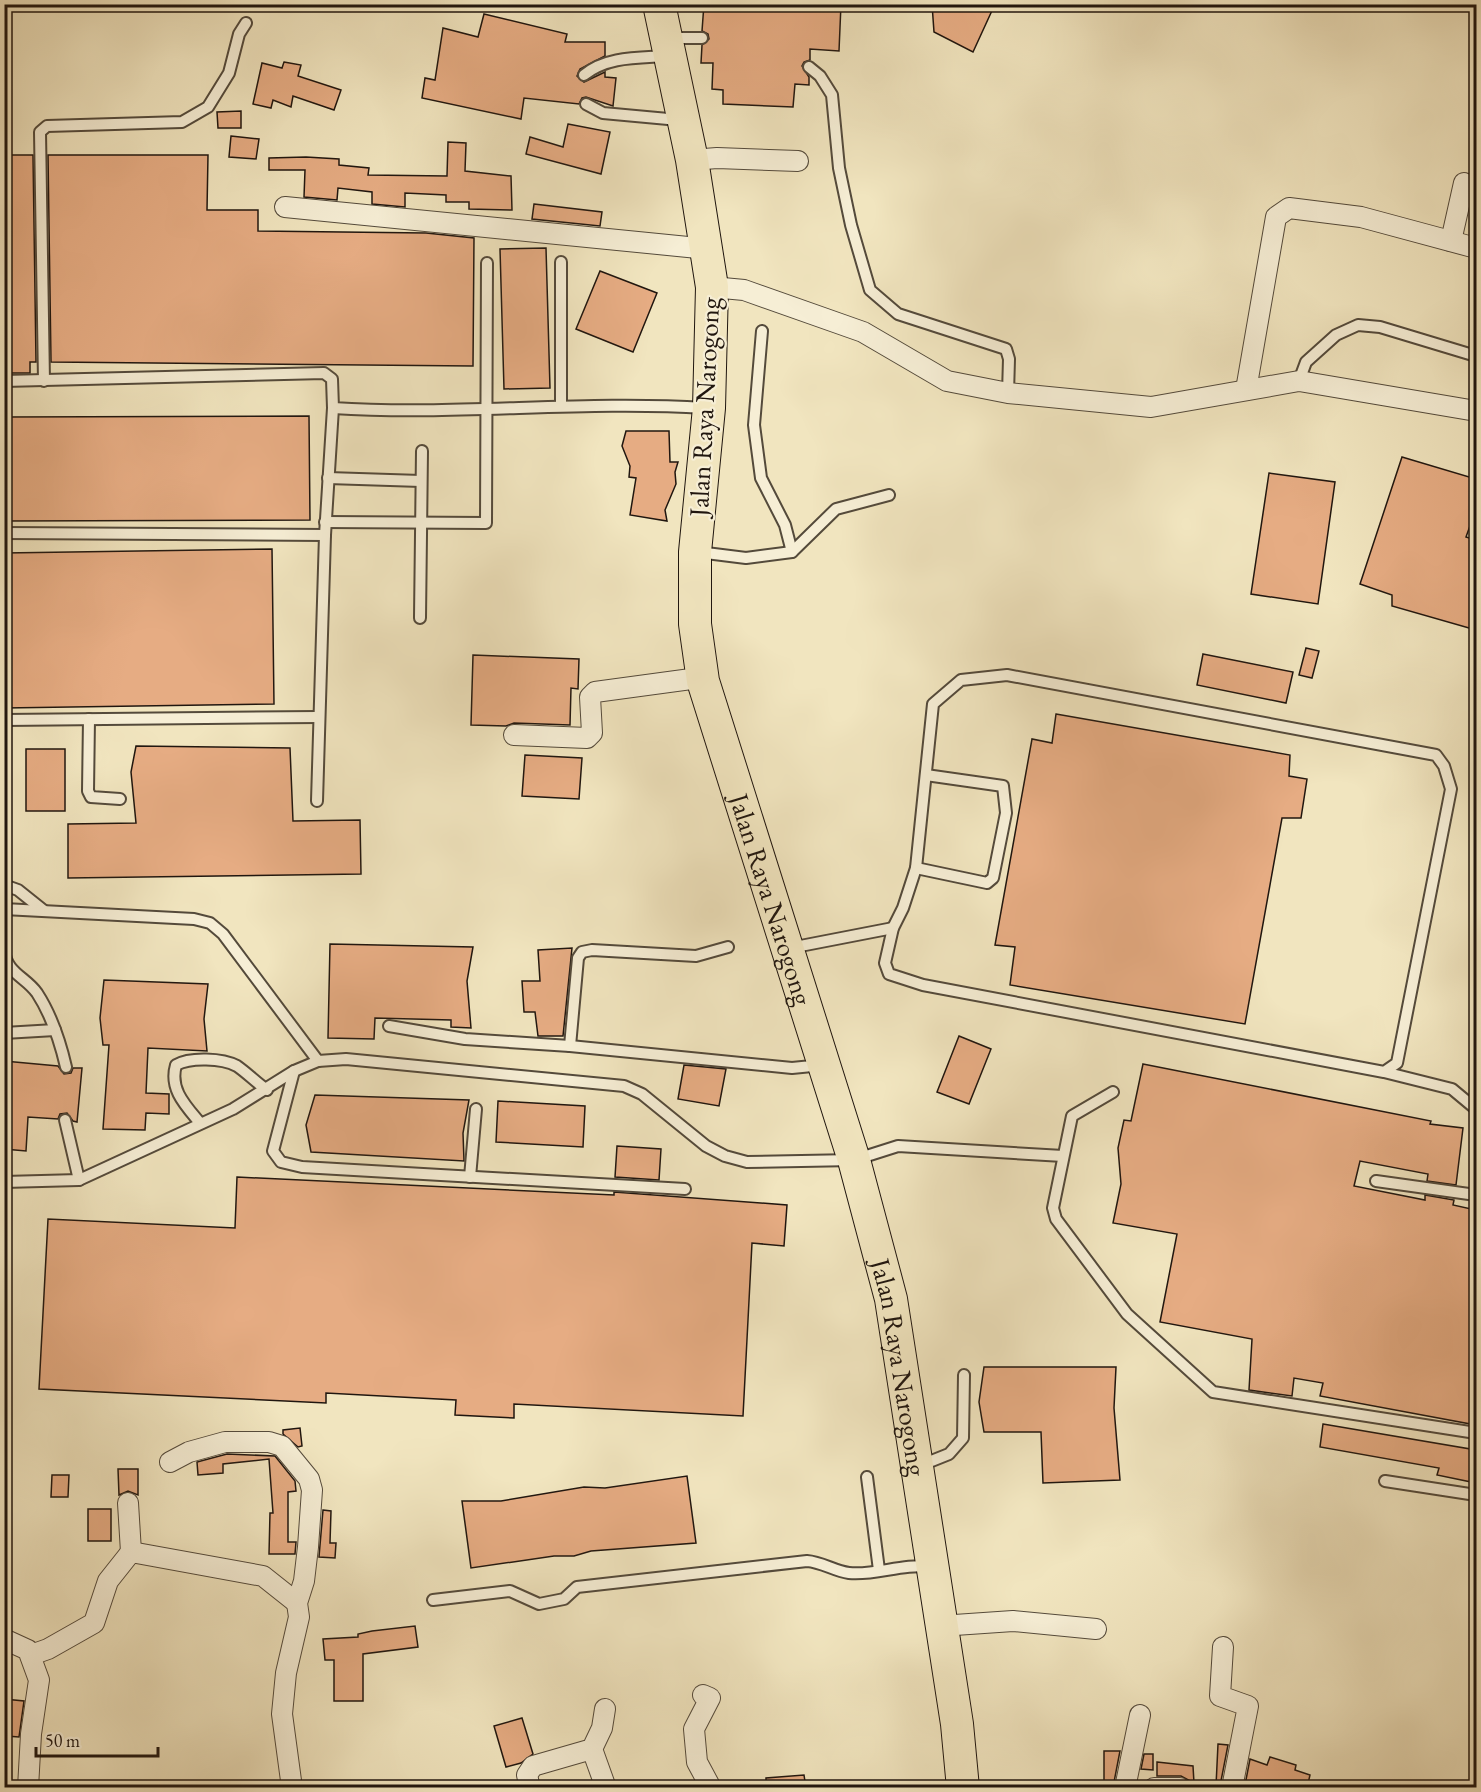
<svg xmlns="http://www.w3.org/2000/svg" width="1481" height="1792" font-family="'EB Garamond',serif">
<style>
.building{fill:#e6ac83;stroke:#20160f;stroke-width:1.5}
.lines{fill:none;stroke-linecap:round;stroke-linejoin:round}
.service-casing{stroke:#544a3b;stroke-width:14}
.minor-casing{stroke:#544a3b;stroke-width:22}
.primary-casing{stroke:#20160f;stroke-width:34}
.service{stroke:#f6eed5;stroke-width:10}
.minor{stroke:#f6eed5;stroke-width:20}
.primary{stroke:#f1e5bf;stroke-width:32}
.labels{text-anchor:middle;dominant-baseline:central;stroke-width:4.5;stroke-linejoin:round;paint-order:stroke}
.street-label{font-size:27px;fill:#20160f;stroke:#f6eed5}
</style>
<rect width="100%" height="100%" fill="#f1e5bf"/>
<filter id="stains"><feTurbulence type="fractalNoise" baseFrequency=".00333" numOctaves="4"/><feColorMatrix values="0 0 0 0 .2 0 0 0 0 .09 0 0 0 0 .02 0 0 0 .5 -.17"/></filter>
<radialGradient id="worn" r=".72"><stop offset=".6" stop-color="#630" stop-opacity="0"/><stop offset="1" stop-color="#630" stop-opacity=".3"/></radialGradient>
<g class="building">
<path d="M704,4H841L839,51L810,49V60L804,62L802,66L809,77V85L795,84L793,107L723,104V90L712,89L713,63H701L702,45L709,39L708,34L702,31Z"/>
<path d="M932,4H995L973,52L934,32Z"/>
<path d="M484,14L567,34L565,42H605V56L580,69L577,76L584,82L605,72V77L616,78L613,106L586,97L582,98L579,104L524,98L521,119L422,98L425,78L435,80L443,28L478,37Z"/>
<path d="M284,62L301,65L298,76L341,90L334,110L293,96L291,107L273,100L271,108L253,104L262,63L282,68Z"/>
<path d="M241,111V128H218L217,112Z"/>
<path d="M568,124L610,132L601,174L526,154L530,137L563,147Z"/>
<path d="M231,136L259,139L256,159L229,157Z"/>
<path d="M448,142L466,143L465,171L511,176L512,210L469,209V202H446V195L405,193V207L372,204V192L338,188L337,200L304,197L305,170H269V158L306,157L339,159V165L369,168L368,175L447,176Z"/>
<path d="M4,155H33L36,362H30V373H4Z"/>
<path d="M48,155H208L207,210H258V231L426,233L474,238L473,366L51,362Z"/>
<path d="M534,204L602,212L600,226L532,219Z"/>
<path d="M546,248L550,388L504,389L500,249Z"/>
<path d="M600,271L657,293L633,352L576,329Z"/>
<path d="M309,416L310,520L4,521V417Z"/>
<path d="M626,431H669L670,462H678L675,472L676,484L665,510L667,521L630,515L636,478L629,477L630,466L622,446Z"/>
<path d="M1402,457L1476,479V509L1466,537L1476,540V630L1392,606V595L1360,584Z"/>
<path d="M1269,473L1335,482L1318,604L1251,594Z"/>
<path d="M272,549L274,704L4,708V553Z"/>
<path d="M1306,648L1319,651L1312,678L1299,675Z"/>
<path d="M1203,654L1293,672L1286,703L1197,685Z"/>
<path d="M473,655L579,659L578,689L571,688L570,725L514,723L506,726L471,725Z"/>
<path d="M1056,714L1290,755L1289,776L1307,779L1301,818H1282L1245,1024L1010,985L1015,947L995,945L1032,739L1052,743Z"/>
<path d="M136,746L290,748L293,821L360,820L361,874L68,878V824L136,823L131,772Z"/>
<rect x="26" y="749" width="39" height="62"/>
<path d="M525,755L582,758L579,799L522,796Z"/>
<path d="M330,944L473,947L467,981L471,1028L451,1027V1020L375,1018L374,1039L328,1038Z"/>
<path d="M572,948L563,1036H538L535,1012H524L522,981H540L538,950Z"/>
<path d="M104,980L208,984L204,1019L207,1051L148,1048L146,1093L169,1094V1114L146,1113L145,1130L103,1129L109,1045H103L100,1018Z"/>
<path d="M959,1036L991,1049L969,1104L937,1092Z"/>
<path d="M4,1061L58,1066L64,1074L71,1073L73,1068H82L77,1122L73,1121L67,1113L60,1114L58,1119L28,1117L26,1151L4,1149Z"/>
<path d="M1143,1064L1431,1121L1430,1124L1463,1128L1456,1185L1427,1181L1428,1174L1360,1161L1354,1186L1425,1200V1195L1454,1200L1453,1205L1476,1210V1425L1320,1396L1323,1383L1294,1378L1292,1396L1249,1390L1252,1339L1160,1322L1177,1234L1113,1223L1121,1184L1118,1148L1124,1120L1131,1121Z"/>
<path d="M684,1065L726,1069L719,1106L678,1099Z"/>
<path d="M315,1095L469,1100L463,1133L464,1161L311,1152L306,1125Z"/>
<path d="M498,1101L585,1106L583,1147L496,1142Z"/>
<path d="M617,1146L661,1149L659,1180L615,1177Z"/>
<path d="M237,1177L614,1195V1192L787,1205L784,1246L752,1243L743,1416L514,1404V1418L455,1415L456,1400L326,1393V1403L39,1389L48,1219L235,1228Z"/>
<path d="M984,1367H1116L1114,1408L1120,1480L1043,1483L1041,1432H984L979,1402Z"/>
<path d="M1323,1424L1476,1450V1483L1437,1475L1439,1468L1320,1447Z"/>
<path d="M300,1428L302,1446L298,1447L283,1434V1430Z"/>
<path d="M227,1454L275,1456L295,1481L296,1491L288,1492V1542H296L295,1554H269L270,1513H273L269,1459L223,1464V1473L198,1475L197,1462Z"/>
<path d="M118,1469H138V1495L128,1491L119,1495Z"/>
<path d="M52,1475H69L68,1497H51Z"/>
<path d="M687,1476L696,1543L591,1551L574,1556H554L471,1568L462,1501H501L584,1487L605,1488Z"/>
<rect x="88" y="1509" width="23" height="32"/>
<path d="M323,1510L331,1511L330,1543H336L335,1558L319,1557Z"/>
<path d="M415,1626L418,1647L363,1654V1701H334V1660H325L323,1639L358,1637V1634L372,1631Z"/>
<path d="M4,1699L24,1701L19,1737L6,1736Z"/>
<path d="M522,1718L533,1754L521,1763L506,1767L494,1726Z"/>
<path d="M1218,1744L1228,1745L1220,1786H1216Z"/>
<path d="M1104,1751H1120L1114,1782H1104Z"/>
<path d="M1144,1754H1153V1770L1141,1769Z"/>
<path d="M1270,1757L1296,1765L1295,1770L1310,1775L1307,1788H1252L1245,1785L1250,1759L1267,1765Z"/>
<path d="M1157,1762L1193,1766L1194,1783L1181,1776H1157Z"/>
<path d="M804,1775L806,1788H766V1778Z"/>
</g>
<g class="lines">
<g class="service-casing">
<g id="service">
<path d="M669,38H702"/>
<path d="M809,67L820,76L832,95L839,168L851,225L870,290L898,314L1006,349L1009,359L1008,393"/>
<path d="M584,75C607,56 639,58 667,56"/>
<path d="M586,104L603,113L679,120"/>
<path d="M561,262V406"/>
<path d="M762,331L754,425L761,478L785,525L792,552"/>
<path d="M4,381L324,373L332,379L333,408C457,416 581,400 705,408"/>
<path d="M44,381L40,132L47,126L182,122L208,107L229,73L239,34L246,23"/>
<path d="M1299,381L1306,362L1336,335L1358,325L1380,327L1476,356"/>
<path d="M328,478L421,481"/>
<path d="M325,522L486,523L487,263"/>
<path d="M4,533L325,535"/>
<path d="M698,552L746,558L792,552L836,509L889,495"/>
<path d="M420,618L422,451"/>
<path d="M89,719L88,791L91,797L120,799"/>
<path d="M4,720L318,717"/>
<path d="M317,801L325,535L333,408"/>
<path d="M916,868L987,883L993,878L1006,813L1003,786L926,775"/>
<path d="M4,885L18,890L43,910"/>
<path d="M4,909L194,919L210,923L223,934L318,1061L346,1059L624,1086L642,1094L706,1146L725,1156L747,1162L854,1160L898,1146L1063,1156"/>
<path d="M790,948L893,928"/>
<path d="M4,950C6,973 26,977 37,993C52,1016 60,1041 66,1067"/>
<path d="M389,1026L465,1039L570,1046L792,1068L822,1065"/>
<path d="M4,1033L55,1030"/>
<path d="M570,1046L578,958L582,952L592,950L696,956L728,947"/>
<path d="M294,1071L273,1151L281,1162L302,1167L685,1189"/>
<path d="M1384,1072L1397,1063L1451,789L1444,766L1436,755L1007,675L961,680L933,704L916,868L903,908L893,928L885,963L889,974L923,985L1384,1072L1452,1089L1476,1109"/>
<path d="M1113,1092L1072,1116L1053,1208L1056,1219L1127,1314L1213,1392L1476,1433"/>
<path d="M65,1120L79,1180"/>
<path d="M200,1123C185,1105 169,1089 176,1065C190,1057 222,1058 237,1066C247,1073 257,1083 267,1090"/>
<path d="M470,1177L476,1109"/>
<path d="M1376,1181L1476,1195"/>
<path d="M4,1182L79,1180L233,1109L294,1071L318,1061"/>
<path d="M919,1466L949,1454L963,1438L964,1375"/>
<path d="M867,1477L879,1570"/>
<path d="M1385,1481L1476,1495"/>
<path d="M433,1600L510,1591L539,1604L564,1599L577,1587L807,1561C822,1562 834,1571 849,1573C875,1576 903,1563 930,1567"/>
</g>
</g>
<g class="minor-casing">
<g id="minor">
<path d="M692,160L717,158L798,161"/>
<path d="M285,207L708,249"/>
<path d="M1451,241L1464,183"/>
<path d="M712,287L744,290L863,332L947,381L1008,393L1151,407L1299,381L1476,411"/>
<path d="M1246,390L1276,217L1289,208L1361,217L1476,248"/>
<path d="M514,735L587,738L592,733L590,697L595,692L691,679L703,681"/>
<path d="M170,1462L189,1452L225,1442H269L282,1446L309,1479L312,1490L308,1547L304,1581L297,1603L299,1617L286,1673L282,1714L292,1788"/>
<path d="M128,1503L131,1552"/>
<path d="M940,1626L1013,1621L1096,1629"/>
<path d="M4,1639L28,1650L39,1680L31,1734L28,1788"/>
<path d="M1223,1647L1220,1696L1248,1706L1232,1788"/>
<path d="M31,1655L48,1649L94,1623L108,1581L131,1552L263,1576L297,1603"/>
<path d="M703,1695L710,1698L694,1729L697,1762L711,1788"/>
<path d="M592,1749L606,1788"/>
<path d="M530,1788L527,1775L533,1766L592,1749L602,1728L605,1709"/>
<path d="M1125,1788L1140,1715"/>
<path d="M1154,1788H1180"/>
</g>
</g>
<g class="primary-casing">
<g id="primary">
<path id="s1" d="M659,4L692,160L712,287L709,408L695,552V624L703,681L854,1160L891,1299L957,1724L963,1788"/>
</g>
</g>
<use href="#service" class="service"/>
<use href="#minor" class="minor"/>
<use href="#primary" class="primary"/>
</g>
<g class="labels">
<g class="street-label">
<text transform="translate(704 407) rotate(-87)">Jalan Raya Narogong</text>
<text stroke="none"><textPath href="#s1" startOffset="912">Jalan Raya Narogong</textPath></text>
<text stroke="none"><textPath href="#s1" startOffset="1398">Jalan Raya Narogong</textPath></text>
</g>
</g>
<rect width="1481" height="1792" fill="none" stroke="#f1e5bf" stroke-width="24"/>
<rect x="6" y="6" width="1469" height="1780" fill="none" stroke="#20160f" stroke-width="3"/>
<rect x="12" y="12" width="1457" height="1768" fill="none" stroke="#20160f" stroke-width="1.5"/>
<path d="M36 1747v9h122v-9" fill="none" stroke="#20160f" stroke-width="3"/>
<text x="45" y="1747" font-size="18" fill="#20160f" stroke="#f6eed5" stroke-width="4.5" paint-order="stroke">50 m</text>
<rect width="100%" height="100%" filter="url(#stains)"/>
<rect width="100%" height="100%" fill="url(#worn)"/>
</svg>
